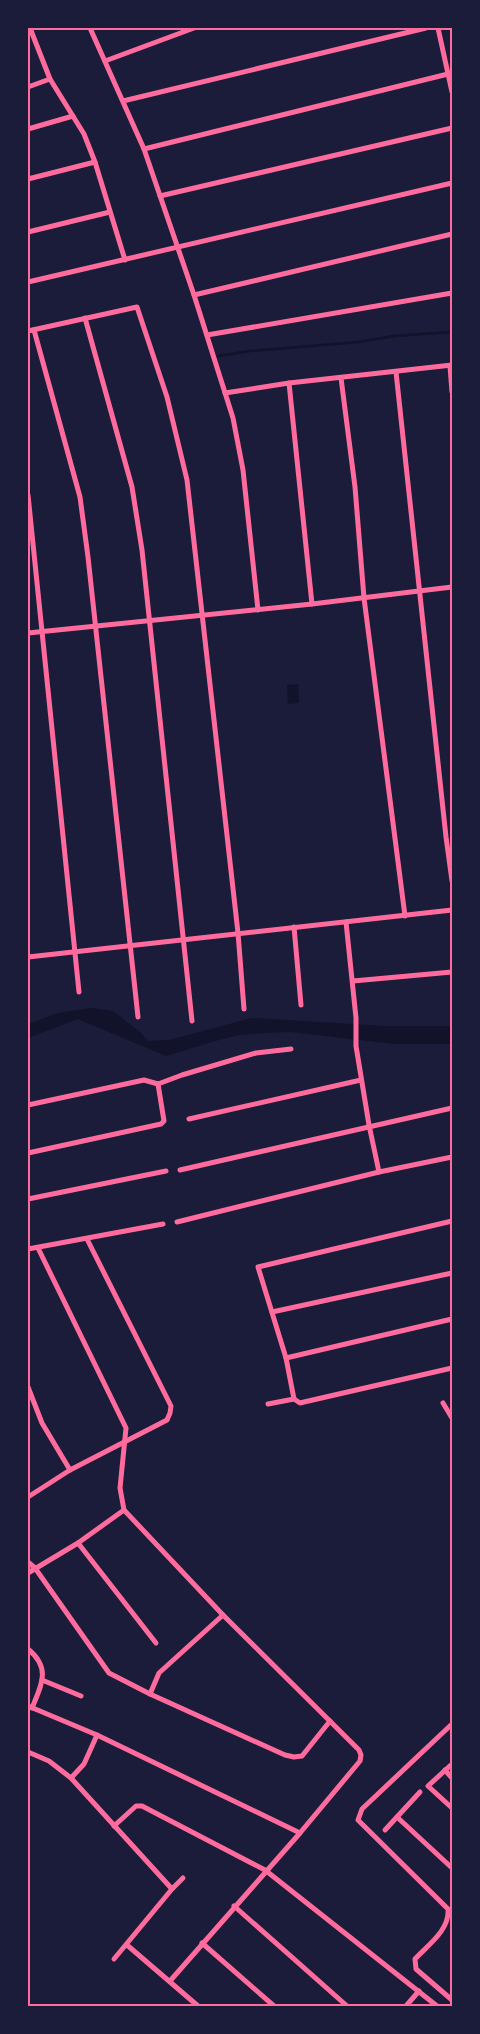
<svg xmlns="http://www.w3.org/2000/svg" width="480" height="2034" font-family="Karla,sans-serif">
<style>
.water{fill:#12122b}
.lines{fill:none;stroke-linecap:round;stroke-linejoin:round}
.stream{stroke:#12122b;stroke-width:2.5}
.minor{stroke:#ff6b9d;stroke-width:5}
.neatline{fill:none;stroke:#ff6b9d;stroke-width:2}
</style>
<rect width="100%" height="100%" fill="#1b1b3a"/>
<g class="water">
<path d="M298,684L299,703L288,704L287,685Z"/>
<path d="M91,1008L113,1011L141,1033L148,1041L169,1040L252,1018L384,1026H452V1044H394L290,1032L264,1033L239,1035L215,1041L166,1056L78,1019L28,1038V1024L58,1013Z"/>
</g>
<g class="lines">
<path class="stream" d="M218,356L250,351L359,342L394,336L452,332"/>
<g class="minor">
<path d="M30,28L50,79L84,134L95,162L125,260"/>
<path d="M90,28L144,149L194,295L233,418L243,470L258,610"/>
<path d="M438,28L452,92"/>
<path d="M105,61L194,28"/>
<path d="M28,87L50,79"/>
<path d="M123,101L426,28"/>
<path d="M28,129L73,116"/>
<path d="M144,149L448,74"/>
<path d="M28,179L95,162"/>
<path d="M160,196L452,128"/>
<path d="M28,232L110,212"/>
<path d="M28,282L452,183"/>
<path d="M194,295L452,234"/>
<path d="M85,318L132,487L142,550L192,1021"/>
<path d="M34,330L80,497L88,557L138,1017"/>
<path d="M28,331L137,307L167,397L187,480L238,933L244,1009"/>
<path d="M207,335L452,293"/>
<path d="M450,366L452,392"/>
<path d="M396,372L446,837L452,881"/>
<path d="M341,378L355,487L364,598L405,916"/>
<path d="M289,383L312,604"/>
<path d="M225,393L289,383L452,365"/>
<path d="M28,495L79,992"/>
<path d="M28,633L312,604L452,587"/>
<path d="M346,922L356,1018V1046L369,1125L379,1172"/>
<path d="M294,927L301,1005"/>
<path d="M28,957L452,910"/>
<path d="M353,981L452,972"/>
<path d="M158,1084L182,1075L256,1053L291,1049"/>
<path d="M28,1105L144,1080L158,1084"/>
<path d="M189,1119L361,1080"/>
<path d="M28,1153L161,1124L164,1121L158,1084"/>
<path d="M180,1170L452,1108"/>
<path d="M28,1199L166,1171"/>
<path d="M177,1222L379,1172L452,1157"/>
<path d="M38,1248L126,1428L120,1488L124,1510L223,1615L359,1750L361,1755L360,1761L300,1833L170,1981"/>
<path d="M28,1249L163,1224"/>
<path d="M272,1312L452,1273"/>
<path d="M286,1358L452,1319"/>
<path d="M28,1387L42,1423L70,1470"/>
<path d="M294,1399L286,1358L258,1267L452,1221"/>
<path d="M294,1399L300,1403L304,1402L452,1368"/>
<path d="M443,1403L452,1418"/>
<path d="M268,1404L294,1399"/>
<path d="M28,1497L70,1470L167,1420L170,1413L171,1406L87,1239"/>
<path d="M78,1543L156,1643"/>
<path d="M28,1562L35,1568L109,1673L150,1694L285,1755L294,1757L302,1756L330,1721"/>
<path d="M28,1573L78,1543L124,1510"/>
<path d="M28,1649C51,1668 42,1684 32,1708"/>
<path d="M42,1680L81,1696"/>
<path d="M150,1694L159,1673L223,1615"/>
<path d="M28,1706L97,1735L300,1833"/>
<path d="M452,1724L362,1809L358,1820L448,1909C450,1930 428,1945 415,1959L416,1969L452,2000"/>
<path d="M28,1752L49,1761L71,1778L172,1889"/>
<path d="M452,1764L428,1786L452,1808"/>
<path d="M445,1770L452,1778"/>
<path d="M71,1778L84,1764L97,1735"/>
<path d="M397,1817L452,1868"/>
<path d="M114,1826L136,1806H142L265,1870L437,2006"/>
<path d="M385,1830L420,1792"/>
<path d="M234,1906L347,2006"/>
<path d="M202,1943L274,2006"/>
<path d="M127,1945L198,2006"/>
<path d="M114,1959L172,1889L183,1878"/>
<path d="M406,2006L419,1991"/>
</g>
</g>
<rect width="480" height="2034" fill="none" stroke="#1b1b3a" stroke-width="58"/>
<rect x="29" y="29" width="422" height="1976" class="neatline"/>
</svg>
